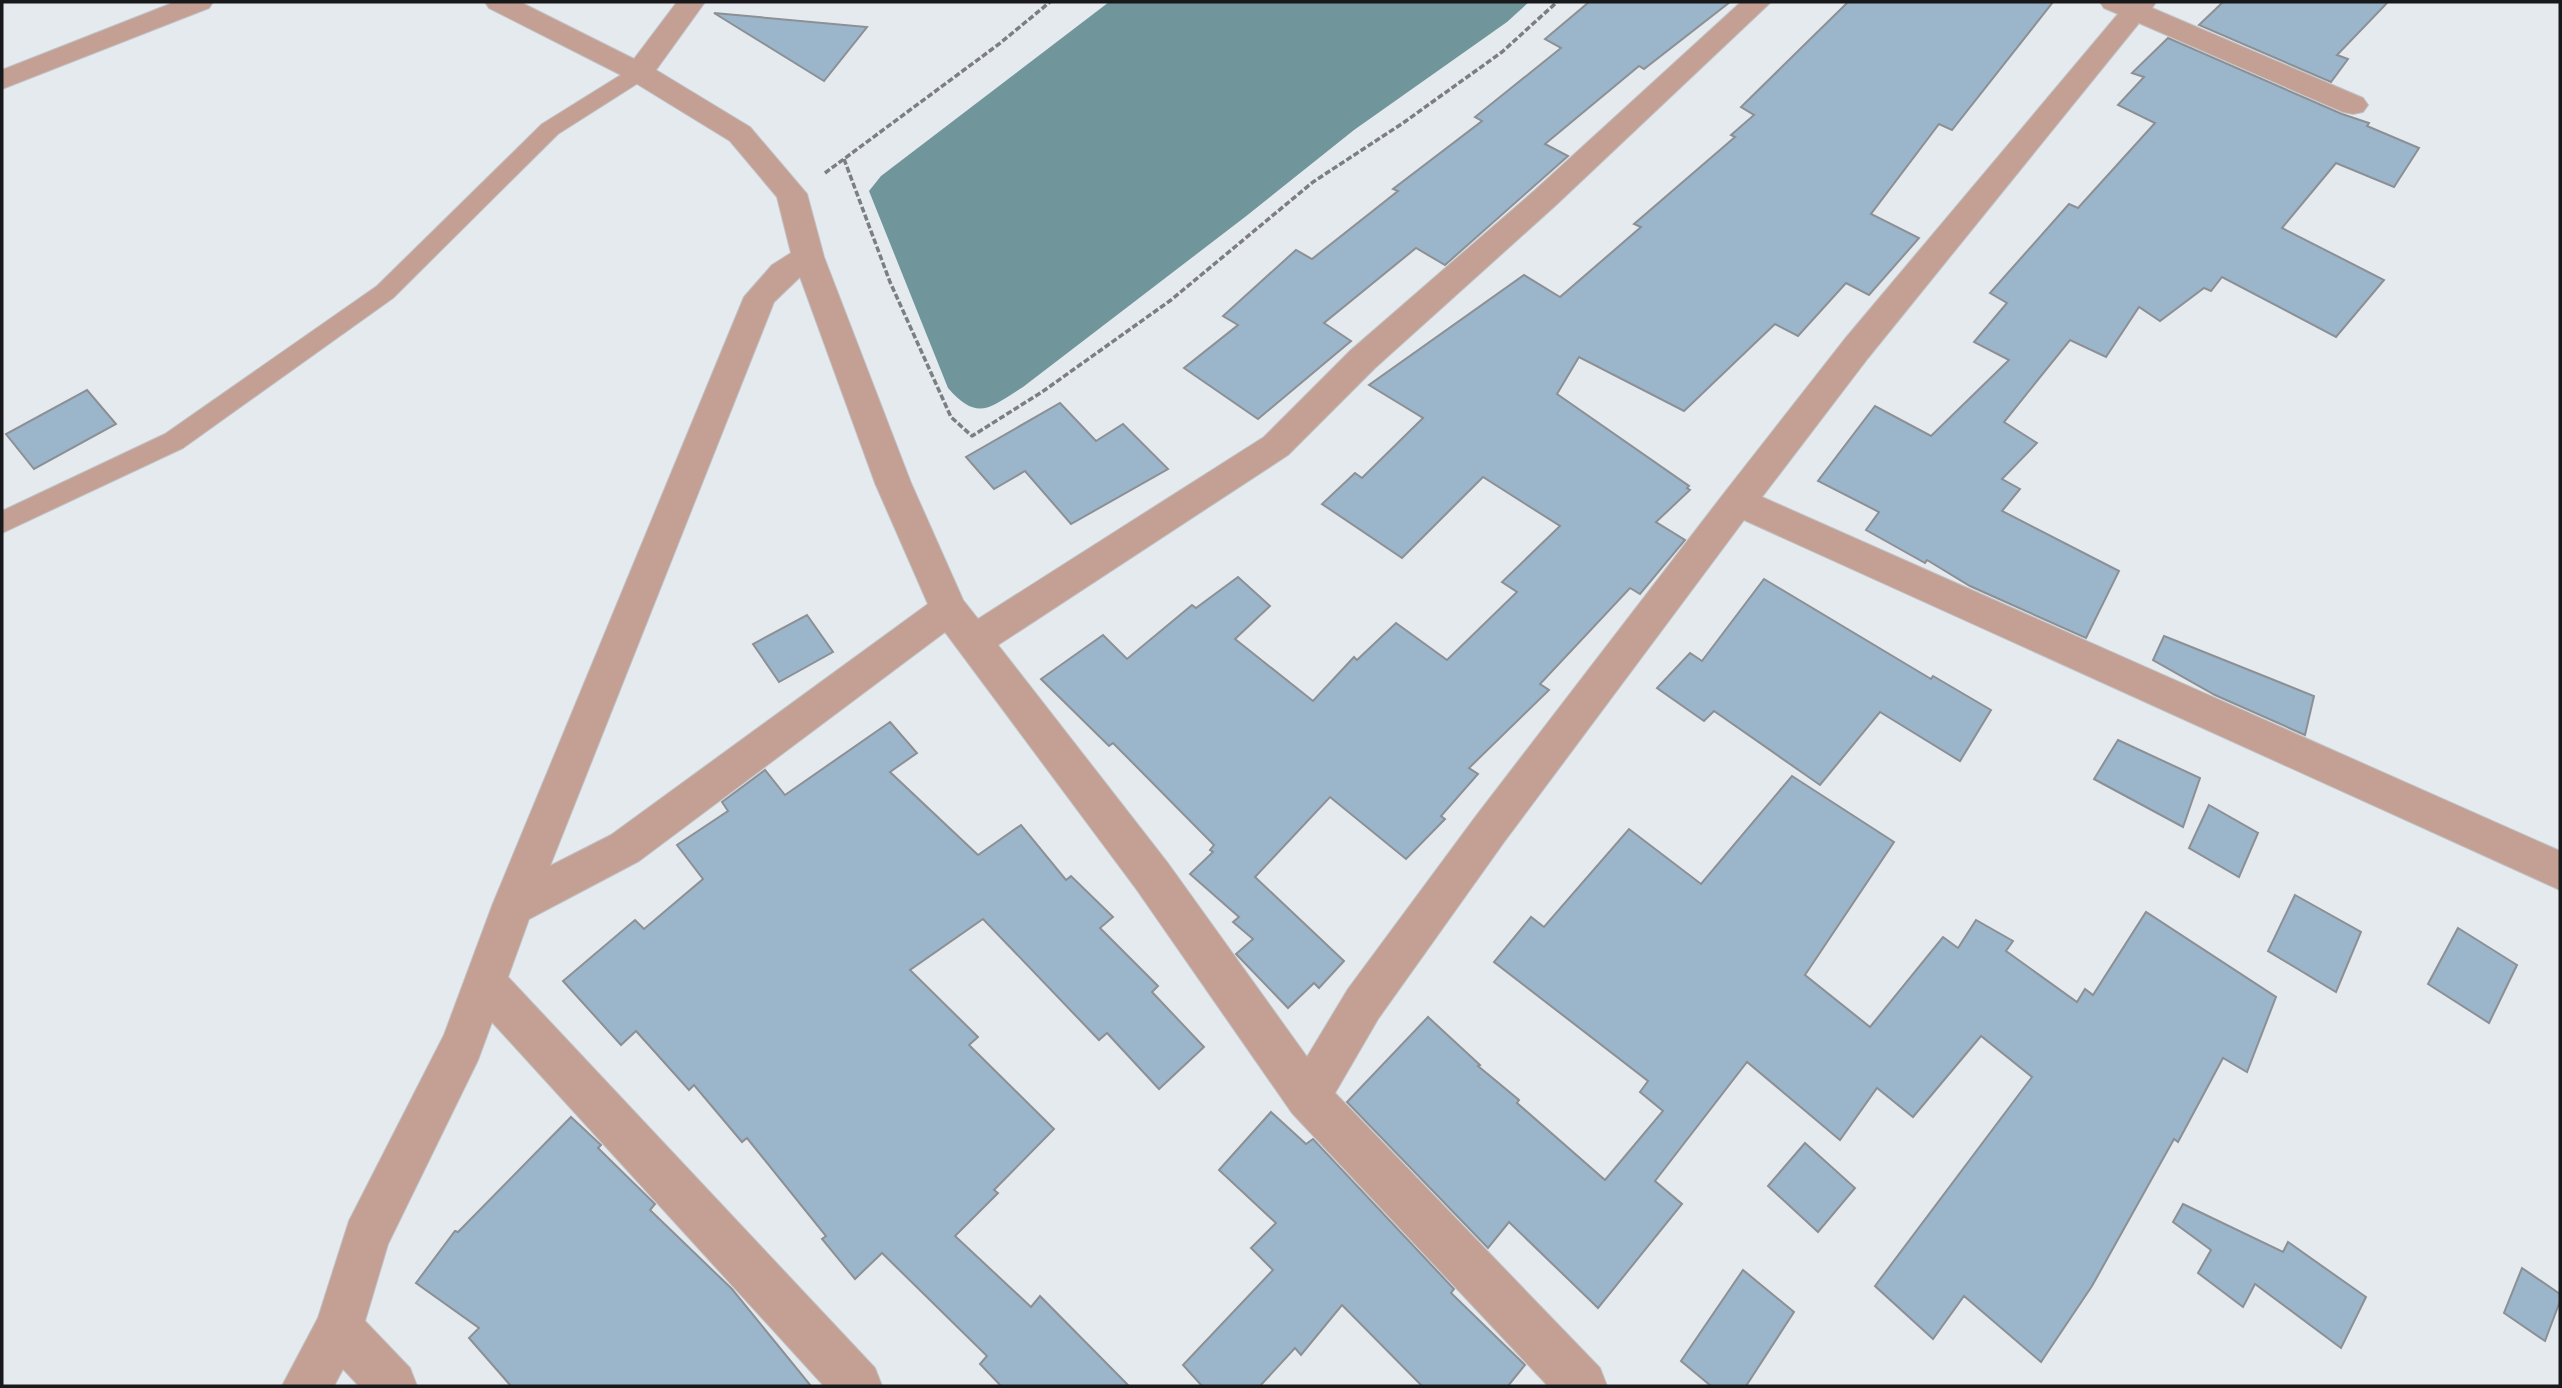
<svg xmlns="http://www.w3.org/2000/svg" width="2562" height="1388" font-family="'Titillium Web',sans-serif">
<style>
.water{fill:#70959b}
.building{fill:#9bb5ca;stroke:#8c9094;stroke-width:2}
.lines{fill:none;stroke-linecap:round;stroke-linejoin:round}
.lane-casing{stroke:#c0c4c8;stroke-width:2}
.street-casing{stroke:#c0c4c8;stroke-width:2}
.path{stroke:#7c7f82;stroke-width:3.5;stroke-dasharray:6 2.5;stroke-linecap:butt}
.lane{fill:#c4a094;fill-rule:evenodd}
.street{fill:#c4a094;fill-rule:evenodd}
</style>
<rect width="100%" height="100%" fill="#e5eaee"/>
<path class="water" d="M1109,2H1529L1507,22L1354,130L1245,217L1023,387C989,408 978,422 948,388L869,191L881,176Z"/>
<g class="building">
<path d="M1589,2H1730L1644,69L1639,66L1545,144L1568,156L1445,265L1416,248L1324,323L1351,341L1258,419L1184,368L1238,325L1223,316L1296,250L1312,259L1398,191L1393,189L1482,121L1475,117L1561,48L1545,39Z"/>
<path d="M1848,2H2053L1952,130L1939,124L1871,214L1919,238L1869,295L1846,283L1798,336L1775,324L1684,411L1579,357L1557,394L1689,486L1687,488L1690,490L1656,522L1685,540L1640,594L1630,588L1540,684L1549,690L1469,768L1478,774L1441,816L1445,819L1406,859L1330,797L1255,877L1344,961L1319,988L1314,983L1288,1008L1236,954L1253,939L1233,922L1239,917L1190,874L1213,852L1210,850L1214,845L1113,743L1109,746L1041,679L1103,635L1127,659L1192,605L1196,608L1238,577L1270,606L1235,639L1313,701L1354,657L1357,660L1396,623L1447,660L1517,592L1502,582L1560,526L1483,477L1402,558L1322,504L1355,473L1362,478L1423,418L1369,385L1524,275L1560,297L1641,227L1634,224L1735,137L1731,135L1754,115L1741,107Z"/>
<path d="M2223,2H2388L2337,55L2348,59L2331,82L2199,25Z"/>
<path d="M714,13L867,27L824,81Z"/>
<path d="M2168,38L2342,114L2369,123L2367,126L2419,148L2394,187L2336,163L2282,228L2384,280L2336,337L2222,277L2211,291L2204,288L2160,321L2139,307L2106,357L2070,340L2004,422L2037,443L2002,479L2020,489L2002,511L2119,571L2086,638L1970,586L1927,560L1925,563L1866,530L1879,512L1818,481L1875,406L1931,436L2009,360L1974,342L2007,303L1990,293L2069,204L2078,208L2155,123L2118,105L2144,77L2132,73Z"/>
<path d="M87,390L116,424L34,469L6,434Z"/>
<path d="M1060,403L1096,441L1123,424L1168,469L1071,524L1025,471L994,489L966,457Z"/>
<path d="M1764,579L1931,679L1933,676L1991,710L1960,761L1880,712L1820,785L1714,711L1704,721L1657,688L1690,653L1702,661Z"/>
<path d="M807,615L833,652L779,682L753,644Z"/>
<path d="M2164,636L2314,696L2305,735L2215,695L2153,660Z"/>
<path d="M890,722L917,753L890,772L978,855L1021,825L1066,880L1071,876L1113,917L1100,928L1158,986L1152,992L1204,1047L1159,1089L1107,1033L1099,1040L983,919L910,970L978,1037L969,1045L1054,1129L994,1190L998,1193L955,1236L1031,1307L1040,1296L1129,1386H1001L980,1364L987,1356L882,1253L855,1279L822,1239L826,1236L747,1138L742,1142L694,1085L689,1090L636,1031L621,1045L563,981L635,920L644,929L703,879L677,845L728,811L722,802L765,770L785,795Z"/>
<path d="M2118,740L2200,778L2183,827L2094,779Z"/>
<path d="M1792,776L1894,842L1805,975L1870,1027L1943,937L1958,948L1976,920L2013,941L2006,951L2077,1002L2085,989L2093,995L2146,912L2276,997L2247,1072L2223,1058L2178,1142L2174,1139L2092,1286L2041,1362L1964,1296L1933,1339L1875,1286L2032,1077L1981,1036L1913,1117L1877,1088L1840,1140L1747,1062L1655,1181L1682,1204L1598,1308L1509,1222L1488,1248L1347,1102L1428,1017L1480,1065L1478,1066L1519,1100L1517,1103L1605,1180L1663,1111L1640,1092L1648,1081L1494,962L1531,917L1544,927L1629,829L1701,884Z"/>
<path d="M2209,805L2258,833L2239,877L2189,848Z"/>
<path d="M2295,895L2361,932L2336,992L2268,951Z"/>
<path d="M2458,928L2517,965L2489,1023L2428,984Z"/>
<path d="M1271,1112L1306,1144L1313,1139L1454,1289L1451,1293L1525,1365L1508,1386H1422L1342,1305L1301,1355L1295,1348L1260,1386H1202L1183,1365L1273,1270L1251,1248L1276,1223L1219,1170Z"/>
<path d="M571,1117L601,1145L598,1148L655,1204L650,1210L732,1289L811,1386H511L469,1338L479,1328L416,1283L455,1231L458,1232Z"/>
<path d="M1805,1143L1855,1188L1818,1232L1768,1186Z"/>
<path d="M2183,1204L2283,1252L2288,1242L2366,1297L2341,1348L2255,1284L2243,1307L2198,1273L2211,1250L2173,1222Z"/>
<path d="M2522,1268L2560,1294V1301L2545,1341L2504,1313Z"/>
<path d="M1743,1270L1794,1312L1746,1386H1711L1681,1361Z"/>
</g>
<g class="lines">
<g class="lane-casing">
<path id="lane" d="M639,66L646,68L649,73L646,78L558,134L393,298L183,448L2,533V511L165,434L377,286L542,124L632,68Z"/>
</g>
<g class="street-casing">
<g id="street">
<path d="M175,2H213L209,8L2,89V70Z"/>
<path d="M485,2H520L634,59L677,2H705L656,70L750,127L807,194L824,257L911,483L963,600L978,619L1264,437L1351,350L1534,191L1741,2H1771L1556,205L1375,368L1288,455L998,645L1167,862L1307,1057L1348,989L1476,816L1725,492L1844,340L2118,14L2104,8L2100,2H2156L2152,8L2363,98L2368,105L2363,112L2353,114L2343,112L2139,23L1868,358L1762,497L2560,851V890L1744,520L1504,842L1378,1019L1335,1093L1600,1368L1607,1386H1548L1292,1113L1137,890L945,632L639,861L529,919L508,977L875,1368L882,1386H824L492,1022L478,1060L388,1244L365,1321L410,1368L417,1386H359L343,1369L334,1386H282L318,1318L349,1221L444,1035L492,906L744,297L772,265L791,253L777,197L730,141L629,79L489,8ZM800,277L875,483L928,604L611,835L550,866L774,302Z"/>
</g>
</g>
<g class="path">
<path d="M844,159L890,282L951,417L972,436L1042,392L1171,300L1313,182L1403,123L1502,52L1557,2"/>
<path d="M825,173L999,44L1050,2"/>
</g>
<use href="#lane" class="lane"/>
<use href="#street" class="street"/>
</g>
<rect width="2562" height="1388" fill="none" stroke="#18191b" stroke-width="7"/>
</svg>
